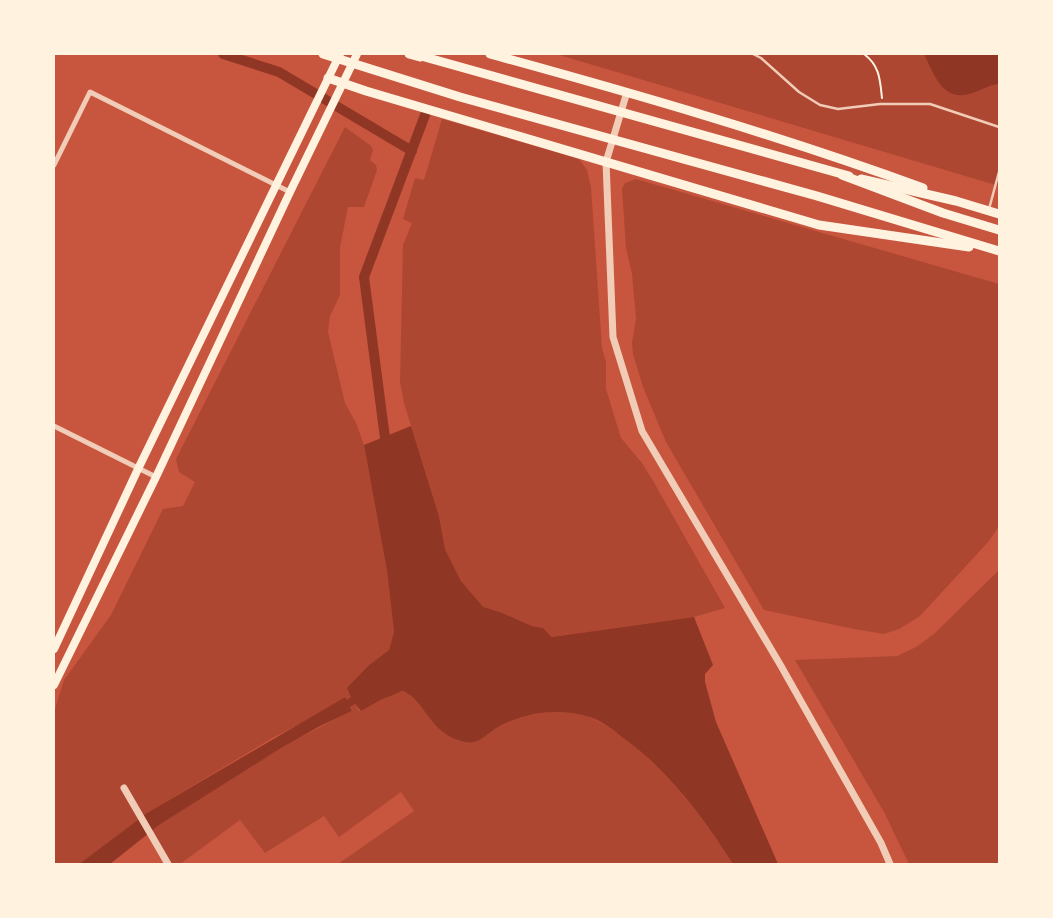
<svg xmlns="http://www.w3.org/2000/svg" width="1053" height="918" font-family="Inter,sans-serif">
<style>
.green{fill:#ae4732}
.water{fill:#8f3625}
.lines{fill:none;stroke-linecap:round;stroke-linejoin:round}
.canal{stroke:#8f3625;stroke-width:10}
.path{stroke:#fff3e0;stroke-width:2}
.service{stroke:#f1ccb7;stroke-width:2.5}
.minor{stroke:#f1ccb7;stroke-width:5}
.tertiary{stroke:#f1ccb7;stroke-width:7}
.secondary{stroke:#fff3e0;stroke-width:8}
.primary{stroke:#fff3e0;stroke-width:9}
.trunk{stroke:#fff3e0;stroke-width:9}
</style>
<rect width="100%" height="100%" fill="#c8553d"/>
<g class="green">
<path d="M556,54H999V186Z"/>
<path d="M442,119L579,159L587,170L591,187L602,348L606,362V389L621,438L642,463L652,479L725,608L694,617L552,637L543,628L532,626L500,612L482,607L461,581L445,549L439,516L404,403L400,382L403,245L412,223L403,219L415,178L424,180Z"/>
<path d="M345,127L371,146L373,150L370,160L376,165L377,170L364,207H348L340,247V295L330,316L328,332L345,403L356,423L364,445L387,571L394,632L389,650L369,665L352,697L347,700L274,737L147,813L79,864H54V712L64,680L111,615L163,509L183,506L195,482L179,472L176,459Z"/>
<path d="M636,179L999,284V526L989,541L920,616L899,629L884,634L854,629L764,610L666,442L643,387L633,354L632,343L636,319L632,274L626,248L622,189L625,183Z"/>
<path d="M999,570V864H909L884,812L795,660L897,656L916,647L934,634Z"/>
<path d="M399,691L407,693L467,742C480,743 489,731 500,726C512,720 524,716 536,714C555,711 575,710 592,718C603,723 612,729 621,736C667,770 703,817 733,864H338L414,811L401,792L339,837L324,816L265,853L240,820L180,864H172L151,832L159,825C222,785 284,743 352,711L350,707L355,704L359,711H361Z"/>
</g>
<g class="water">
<path d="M924,54H999V84C987,85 977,93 965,95C941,99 932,70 924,54Z"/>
<path d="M411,426L439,516L445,549L461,581L483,607L500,612L532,626L543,628L552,637L694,617L713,665L705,674V682L716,722L778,864H733C703,817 668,770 622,737C612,729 602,721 590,717C571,711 552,711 534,714C521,717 509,721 498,727C487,733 479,745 465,742C429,735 425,698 402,691L381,700L361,711L355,704L350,707L352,711L320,726L278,750L159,825L110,864H79L147,813L342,699L345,697L347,700L351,697L347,688L369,665L389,650L394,632L387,571L364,445Z"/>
</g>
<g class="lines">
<g class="canal">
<path d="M223,54L279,72L412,151"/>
<path d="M388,448L385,438L364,277L425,115"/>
</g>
<path class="path" d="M864,54C880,66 880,80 882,98"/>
<g class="service">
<path d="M753,54L761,58L799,92L820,105L838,109L880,104H930L999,127"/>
<path d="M989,209L999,172"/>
</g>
<g class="minor">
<path d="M54,165L90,92L290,192"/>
<path d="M54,426L156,477"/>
</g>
<g class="tertiary">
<path d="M627,92L606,162L613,337L642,431L781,666L881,843L890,864"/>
<path d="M124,788L168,864"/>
</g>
<g class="secondary">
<path d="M54,649L138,469L340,54"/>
<path d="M54,685L156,477L290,192L357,54"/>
</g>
<g class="primary">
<path d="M323,54L460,97L817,196L999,251"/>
<path d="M414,54L849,176"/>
<path d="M490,54C636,94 781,136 923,188"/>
<path d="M328,78L366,91L819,225L969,247"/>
<path d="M861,179L956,201L999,214"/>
</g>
<g class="trunk">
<path d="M409,54L420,57"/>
<path d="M842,175L943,213L999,230"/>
</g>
</g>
<rect width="1053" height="918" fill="none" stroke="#fff3e0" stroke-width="110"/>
</svg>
